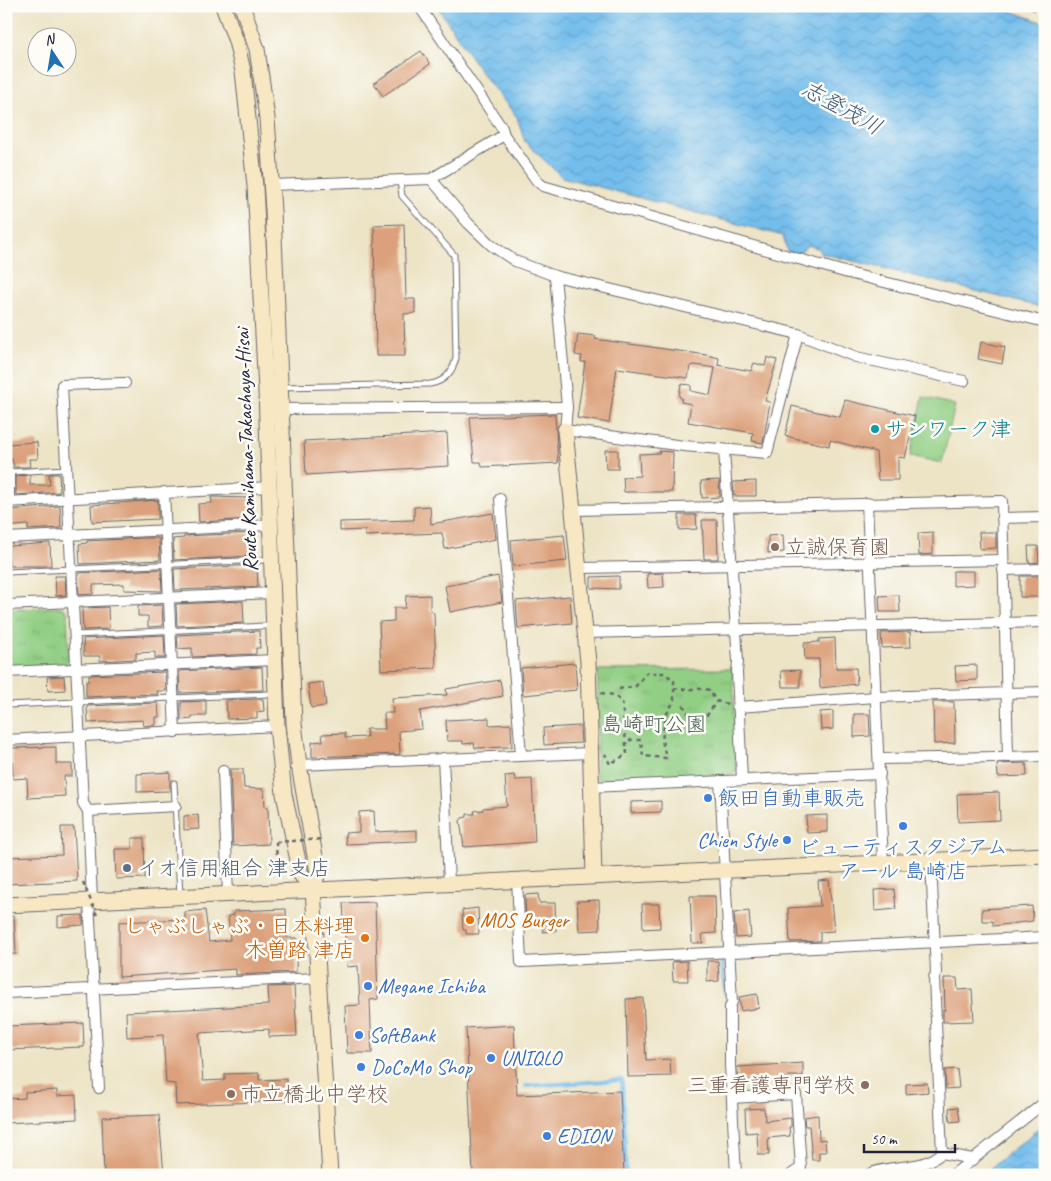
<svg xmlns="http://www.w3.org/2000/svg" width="1051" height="1181" font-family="Caveat,'Klee One',sans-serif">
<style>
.grass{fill:#92cf85;stroke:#5a7860}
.park{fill:url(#park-tufts);stroke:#5a7860}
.water{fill:url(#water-waves);stroke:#4a7094}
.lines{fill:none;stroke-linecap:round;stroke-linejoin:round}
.stream{stroke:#73bdec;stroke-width:4}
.building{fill:#dca17c}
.lane-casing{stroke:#69666c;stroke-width:7}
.street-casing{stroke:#69666c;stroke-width:12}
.secondary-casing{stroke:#69666c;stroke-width:17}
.path{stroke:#69666c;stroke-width:2.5;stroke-dasharray:4 4;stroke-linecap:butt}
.lane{stroke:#fff;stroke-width:5}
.street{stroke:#fff;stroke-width:10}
.secondary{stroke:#f7e8c3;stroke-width:15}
.path-bridge{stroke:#69666c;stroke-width:2.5;stroke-dasharray:4 4;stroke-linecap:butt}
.culture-dot{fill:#0f9aa8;stroke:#fdfcf7;stroke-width:2}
.education-dot{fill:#8d6e63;stroke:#fdfcf7;stroke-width:2}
.shop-dot{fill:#3f7fe0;stroke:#fdfcf7;stroke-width:2}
.service-dot{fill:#5c6f8a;stroke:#fdfcf7;stroke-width:2}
.food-dot{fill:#e8710a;stroke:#fdfcf7;stroke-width:2}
.labels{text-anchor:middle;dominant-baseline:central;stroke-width:5;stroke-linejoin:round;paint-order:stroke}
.culture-label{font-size:21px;fill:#0d838f;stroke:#fdfcf7;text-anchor:start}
.street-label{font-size:21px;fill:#22223b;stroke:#fdfcf7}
.education-label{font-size:21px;fill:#785e54;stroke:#fdfcf7;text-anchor:start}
.park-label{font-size:21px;fill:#495f55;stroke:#fdfcf7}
.shop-label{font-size:21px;fill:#366cbe;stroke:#fdfcf7;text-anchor:start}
.service-label{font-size:21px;fill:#4e5e75;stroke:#fdfcf7;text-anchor:start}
.food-label{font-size:21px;fill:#c56008;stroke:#fdfcf7;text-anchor:start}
.water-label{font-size:22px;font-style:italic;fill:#3e5879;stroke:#fdfcf7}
</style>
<defs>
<pattern id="park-tufts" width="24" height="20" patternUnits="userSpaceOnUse" patternTransform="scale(1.25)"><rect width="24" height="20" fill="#92cf85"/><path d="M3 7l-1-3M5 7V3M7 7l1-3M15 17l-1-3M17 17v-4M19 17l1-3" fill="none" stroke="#7eb174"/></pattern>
<pattern id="water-waves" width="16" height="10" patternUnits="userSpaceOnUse" patternTransform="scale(1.25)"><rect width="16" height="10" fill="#73bdec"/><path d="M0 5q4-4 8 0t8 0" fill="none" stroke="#63a2cb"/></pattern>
</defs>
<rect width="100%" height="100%" fill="#fdfcf7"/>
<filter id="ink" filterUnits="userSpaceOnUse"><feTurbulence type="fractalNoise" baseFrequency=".02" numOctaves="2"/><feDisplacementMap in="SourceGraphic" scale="10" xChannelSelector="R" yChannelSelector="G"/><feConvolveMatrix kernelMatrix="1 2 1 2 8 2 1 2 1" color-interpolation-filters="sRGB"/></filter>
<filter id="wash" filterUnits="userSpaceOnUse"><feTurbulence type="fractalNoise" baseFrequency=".0096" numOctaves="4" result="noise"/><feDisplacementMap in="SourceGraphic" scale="20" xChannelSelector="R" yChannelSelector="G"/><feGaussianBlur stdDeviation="1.12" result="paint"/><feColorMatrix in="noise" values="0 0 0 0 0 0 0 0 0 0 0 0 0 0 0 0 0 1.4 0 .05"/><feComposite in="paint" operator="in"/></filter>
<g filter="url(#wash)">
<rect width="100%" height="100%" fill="#ede4c6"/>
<path class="grass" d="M923,397L955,405L942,463L910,456Z"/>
<g class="park">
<path d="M62,607L67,611L69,660L65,665L6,668V610Z"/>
<path d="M733,669L736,772L733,774L599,780L596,777L598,670Z"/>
</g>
<g class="water">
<path d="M437,6H997L1045,23V308L821,253L820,249L808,245L798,254L787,251L783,236L562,177L525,142L517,117L483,75Z"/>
<path d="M1045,1123V1175H982Z"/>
</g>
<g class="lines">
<g class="stream">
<path d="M721,954L725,993"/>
<path d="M526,1086L622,1080L626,1175"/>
</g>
</g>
<g id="blocks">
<g class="building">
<path d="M421,51L430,64L383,96L374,83Z"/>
<path d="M404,224L406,299H415V313L404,314L405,356H376L374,225Z"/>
<path d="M578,334L596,336L595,339L707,355L719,358L718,365L751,371L754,363L765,366L767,357L777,360L765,401L770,402L763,443L752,441L753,433L688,422L691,404L681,402L682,398L679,397L681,384L691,385V391L710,395L715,368L695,365L690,366L688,378L617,368L609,423L577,418L585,362H581L582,356L575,355Z"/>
<path d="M981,342L1005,347L1002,364L978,359Z"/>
<path d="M845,400L915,416L905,458L898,457V480H878L876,452L830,440L829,446L785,436L792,406L840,417Z"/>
<path d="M555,414L558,463L482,467L481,462H474L470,417Z"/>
<path d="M447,433L449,466L306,475L304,441Z"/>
<path d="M37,442L38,459H29L30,467H14L12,459H6V444Z"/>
<path d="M605,450H618V469H606Z"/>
<path d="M659,451L673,452L672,492H624L623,477L640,476L639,454L660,453Z"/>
<path d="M49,474H59L60,492L16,495V476L30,475V485H50Z"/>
<path d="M719,480L720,497L702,498L701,481Z"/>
<path d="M756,481V496H734L733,482Z"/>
<path d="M211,497L251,498L253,519L199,522L198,504L212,503Z"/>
<path d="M158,500V519L92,522L91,505Z"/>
<path d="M60,506L61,528L28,530V525L6,527V510Z"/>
<path d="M430,506L431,524L493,513L496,539L445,549L442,533L365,536V530L340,531V522L414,520V507Z"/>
<path d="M679,515H696L697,529L679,530Z"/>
<path d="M702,520H717L718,559H704Z"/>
<path d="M933,532V554L919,555L918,533Z"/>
<path d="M979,532H996V548L980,549Z"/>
<path d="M256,533L254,556L174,560L173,539L184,538V536Z"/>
<path d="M564,535L567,561L513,566L511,540Z"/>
<path d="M783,535L784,552L768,553V536Z"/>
<path d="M143,538H159L160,560L80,564L79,544L87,543V541Z"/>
<path d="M50,543L51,566H9L8,546Z"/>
<path d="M1028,546H1038L1039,562L1029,563Z"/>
<path d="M257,565L258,587L175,590L174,569Z"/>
<path d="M161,569L162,591L124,590V584L93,585V594L79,595L78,576L80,573Z"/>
<path d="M953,571H974V585L953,586Z"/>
<path d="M663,573L664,587L648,588L647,574Z"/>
<path d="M55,576H65L66,595L56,596Z"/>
<path d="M498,576L502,602L450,612L445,586Z"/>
<path d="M619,576V589L591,588V577Z"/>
<path d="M1020,576H1045V591L1041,592L1042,597H1020Z"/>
<path d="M430,595V609L434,613L436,668L381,670L379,622L394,621V608H405L406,596Z"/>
<path d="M899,595L900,612H880L879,596Z"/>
<path d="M570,596L572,623L518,628L516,601Z"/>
<path d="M243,601L244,623L177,626L176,604Z"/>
<path d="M162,605L163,626L148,627V616H138V606Z"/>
<path d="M108,607L109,629L83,630L82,608Z"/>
<path d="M259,631L260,648H256V654L192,657V648L178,649L177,635Z"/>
<path d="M910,632L911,647L882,648L881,633Z"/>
<path d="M164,635L165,658H155V652L136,653V659L100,661V656H84L83,639Z"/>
<path d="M835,638L836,668H856L857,684L820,688L819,659H805L804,643L819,642V639Z"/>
<path d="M575,663L577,690L523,695L521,668Z"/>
<path d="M977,665V680L956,681L955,666Z"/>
<path d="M262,667L263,690L180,693L179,671Z"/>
<path d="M800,670V687H782L781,671Z"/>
<path d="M165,672L166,691H157L158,694L86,697V681H89V675Z"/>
<path d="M64,676L65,690L48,691L47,677Z"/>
<path d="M500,680L503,696L420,711L422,729L399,731L400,754L312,757V742L323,741L322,734L345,733V738L367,737L366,729H385L384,713H393L392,698L447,695L446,689Z"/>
<path d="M323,682L326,706L311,708L308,684Z"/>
<path d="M263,699L264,711L257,712V718L227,719L226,700Z"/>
<path d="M206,701V716H192V719L181,720V702Z"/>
<path d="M933,702H954L955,743L934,744Z"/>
<path d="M158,703L159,717H156V725L144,726L143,720L88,723L87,706Z"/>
<path d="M833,711V729L821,730L820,712Z"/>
<path d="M854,714H869L870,736L854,737Z"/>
<path d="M489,718V725L511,724L512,747L475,748L474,743L463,744V741H447L446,720Z"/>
<path d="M580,726L581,743L544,745L543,728Z"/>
<path d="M56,747V764H72V776H64L65,796L28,798L27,778L13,779L12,748Z"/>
<path d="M1026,763L1027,776L998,777L997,764Z"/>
<path d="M230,769H243L244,788L264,789L265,807H268L269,844L233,846Z"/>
<path d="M170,772V791L137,792V774Z"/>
<path d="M514,775L515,780L532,779L535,842L464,847L460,821L462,818L467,817V814H475L474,811L483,810V808L507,806L505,776Z"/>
<path d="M999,792L1000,820L958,822L957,794Z"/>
<path d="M661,801V812L631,813V802Z"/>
<path d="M374,811L375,832L417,830V841L346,844L345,833L359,832V812Z"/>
<path d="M198,815L199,829L184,830V816Z"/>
<path d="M827,815V832L807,833L806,816Z"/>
<path d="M61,827H74L77,881L6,884V857L62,855Z"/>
<path d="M132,838H144L145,878L116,879L115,849H132Z"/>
<path d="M829,880L834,931L820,932V941L790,942L788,908L820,906L818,881Z"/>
<path d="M894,889L896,909L875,911L874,890Z"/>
<path d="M538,894L539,903H555L556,931L543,932L542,920L526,921L525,895Z"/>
<path d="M690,896H715L716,933L702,934L703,943H692Z"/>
<path d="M599,900L600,930L579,931L577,901Z"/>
<path d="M375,902L378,999L370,1000L372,1053H347L345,1006L360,1005L358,966L347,967L343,903Z"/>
<path d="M642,904H659L660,928L643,929Z"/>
<path d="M1032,906L1033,921L993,926V921H982V909Z"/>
<path d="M478,908L479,934H466V930H463L462,910Z"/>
<path d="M286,909L287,938H297L296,972L236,975V969L119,977V922L185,919V912L205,910L209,942L230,940L228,916L234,915V911Z"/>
<path d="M749,911L751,937L736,938L734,913Z"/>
<path d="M83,915V925L58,927V916Z"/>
<path d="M14,916L16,954L6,955V917Z"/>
<path d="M687,961L688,981H673L672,962Z"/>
<path d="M707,961H718L719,981L707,982Z"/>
<path d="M944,978H957L958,990L972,989L974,1021L943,1022V1010H945Z"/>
<path d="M294,986L297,1036L269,1037V1029L199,1033L203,1081L225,1080V1074L259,1073V1080L286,1079L287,1101L176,1105L175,1084L166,1083L163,1035L127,1037L126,1012L269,1005L268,987Z"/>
<path d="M757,994L759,1008L741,1011L739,997Z"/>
<path d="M643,998L646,1060L670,1059L671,1076L628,1077L626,999Z"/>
<path d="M83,1023L84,1047L6,1050V1026Z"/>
<path d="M514,1025L517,1095L620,1091L624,1175H473L466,1028Z"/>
<path d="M803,1063V1076H789V1079L738,1080L737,1067Z"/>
<path d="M957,1069L959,1088L946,1089L945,1070Z"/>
<path d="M927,1083L928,1092L906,1094V1084Z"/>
<path d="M57,1090V1096L76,1095L77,1119L6,1123V1099L25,1098V1092Z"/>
<path d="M958,1107L960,1121L950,1122L949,1108Z"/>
<path d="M764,1108L765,1121L791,1118V1127H789L790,1136L768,1138L769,1155H758L757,1132L746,1133L745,1109Z"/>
<path d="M159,1115L164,1175H104L102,1117Z"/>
<path d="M818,1115L819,1140L825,1139L826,1152H819V1160H812L809,1126H805L804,1117Z"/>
</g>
</g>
</g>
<g filter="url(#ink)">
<use href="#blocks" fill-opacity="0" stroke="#69666c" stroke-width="1"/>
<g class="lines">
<g class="lane-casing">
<g id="lane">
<path d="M281,387L430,384C445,382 453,371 456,358L454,255L402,196L400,180"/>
<path d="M9,472L67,469"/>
<path d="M8,572L263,560"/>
<path d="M75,635L265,626"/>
<path d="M6,705L269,694"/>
<path d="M174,783L180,895"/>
</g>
</g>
<g class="street-casing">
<g id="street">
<path d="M419,6L502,128L504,135L537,181L543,186L848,273L1045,322"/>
<path d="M431,179L468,223L491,245L515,261L555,276L798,334L856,357L964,381"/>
<path d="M272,185L431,179L504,135"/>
<path d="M555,276L567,407L565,430L684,446L767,453L798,334"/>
<path d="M281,409L567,407"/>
<path d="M724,450L738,661L737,672L742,780"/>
<path d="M9,472V502"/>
<path d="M164,492L175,732"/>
<path d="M500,499L521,754"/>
<path d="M6,502L269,487"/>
<path d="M867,503L883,863"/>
<path d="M574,510L1002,501L1008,757"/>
<path d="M1002,518L1045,517"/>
<path d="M6,538L270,525"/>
<path d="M580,568L1003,560"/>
<path d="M1003,570L1045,569"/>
<path d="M6,605L272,593"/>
<path d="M585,633L1045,622"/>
<path d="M6,672L275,660"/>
<path d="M738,707L876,697L1045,692"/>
<path d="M6,740L277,726"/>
<path d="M443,758L449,882"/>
<path d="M880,759L1045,756"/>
<path d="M299,765L590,753"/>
<path d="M223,771L228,894"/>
<path d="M720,781L732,1002L730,1007V1064L736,1175"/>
<path d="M590,787L880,774"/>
<path d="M88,811L176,806"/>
<path d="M931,860L936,973L934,978L942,1153"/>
<path d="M517,879L521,962L1045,937"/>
<path d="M92,900L88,811L83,803L62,385L125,383"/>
<path d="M89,901L99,1088"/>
<path d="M6,993L318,978"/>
<path d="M732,1098L796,1094L801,1168L792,1174"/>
<path d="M867,1175C891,1163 920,1172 942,1153L972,1159"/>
<path d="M953,1175L1045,1102"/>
</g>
</g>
<g class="secondary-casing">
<g id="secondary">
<path d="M223,6L236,41L243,71L255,186L266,390L277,726L284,794L301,875L313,888"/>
<path d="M242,6L257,49L267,118L273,211L294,723L299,765L318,873L313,888L330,1175"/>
<path d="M565,430L588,662L594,876"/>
<path d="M6,905L1045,855"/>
</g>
</g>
<g class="path">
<path d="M1024,6L1045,13"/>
<path d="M674,688C687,691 697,687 709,690L716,701L728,704"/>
<path d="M619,689L636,686L646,673H665L674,681V701L666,715L662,740L666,758L643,756L641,740H626"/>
<path d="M601,693L614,695L622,702L627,754L610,764L605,754"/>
<path d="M683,705L688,713L699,721L708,714L716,702"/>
<path d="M276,842L277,864"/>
</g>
<use href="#lane" class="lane"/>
<use href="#street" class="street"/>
<use href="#secondary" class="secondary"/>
<g class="path-bridge">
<path d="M276,842L322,839"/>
<path d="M83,882L98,918"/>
</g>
</g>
</g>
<circle class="culture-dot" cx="875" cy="429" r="5"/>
<g class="education-dot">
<circle cx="775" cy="547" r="5"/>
<circle cx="865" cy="1085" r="5"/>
<circle cx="231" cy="1094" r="5"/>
</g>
<g class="shop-dot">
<circle cx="708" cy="798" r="5"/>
<circle cx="903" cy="826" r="5"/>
<circle cx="787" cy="840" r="5"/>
<circle cx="368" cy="986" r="5"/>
<circle cx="359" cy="1035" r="5"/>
<circle cx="491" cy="1058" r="5"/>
<circle cx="361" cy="1067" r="5"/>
<circle cx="547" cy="1136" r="5"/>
</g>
<circle class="service-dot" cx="127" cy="868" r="5"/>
<g class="food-dot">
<circle cx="470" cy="920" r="5"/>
<circle cx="365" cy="938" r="5"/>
</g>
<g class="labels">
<g class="culture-label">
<text x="885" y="429">サンワーク津</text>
</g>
<g class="street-label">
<text transform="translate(246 450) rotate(-92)">Route Kamihama-Takachaya-Hisai</text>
</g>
<g class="education-label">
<text x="785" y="547">立誠保育園</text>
<text x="855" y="1085" text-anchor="end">三重看護専門学校</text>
<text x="241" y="1094">市立橋北中学校</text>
</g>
<g class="park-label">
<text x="654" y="724">島崎町公園</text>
</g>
<g class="shop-label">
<text x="718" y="798">飯田自動車販売</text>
<text x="777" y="840" text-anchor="end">Chien Style</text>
<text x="903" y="847" text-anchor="middle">ビューティスタジアム<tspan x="903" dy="24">アール 島崎店</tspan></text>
<text x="378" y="986">Megane Ichiba</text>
<text x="369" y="1035">SoftBank</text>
<text x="501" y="1058">UNIQLO</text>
<text x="371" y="1067">DoCoMo Shop</text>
<text x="557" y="1136">EDION</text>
</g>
<g class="service-label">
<text x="137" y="868">イオ信用組合 津支店</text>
</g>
<g class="food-label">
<text x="480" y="920">MOS Burger</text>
<text x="355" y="926" text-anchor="end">しゃぶしゃぶ・日本料理<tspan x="355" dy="24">木曽路 津店</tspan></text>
</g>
<g class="water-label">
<text transform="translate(842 108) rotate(29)">志登茂川</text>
</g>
</g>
<rect width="1051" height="1181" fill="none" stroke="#fdfcf7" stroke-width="25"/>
<g transform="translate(52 52) rotate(348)"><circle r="24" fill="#fdfcf7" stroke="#a5a5ac"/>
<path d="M0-4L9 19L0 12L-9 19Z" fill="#1f6fb2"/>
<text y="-8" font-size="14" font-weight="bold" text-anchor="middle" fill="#22223b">N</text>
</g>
<path d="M864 1144v8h91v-8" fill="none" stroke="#22223b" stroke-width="2.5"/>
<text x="871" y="1144" font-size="15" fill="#22223b" stroke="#fdfcf7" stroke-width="4" paint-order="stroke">50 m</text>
</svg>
